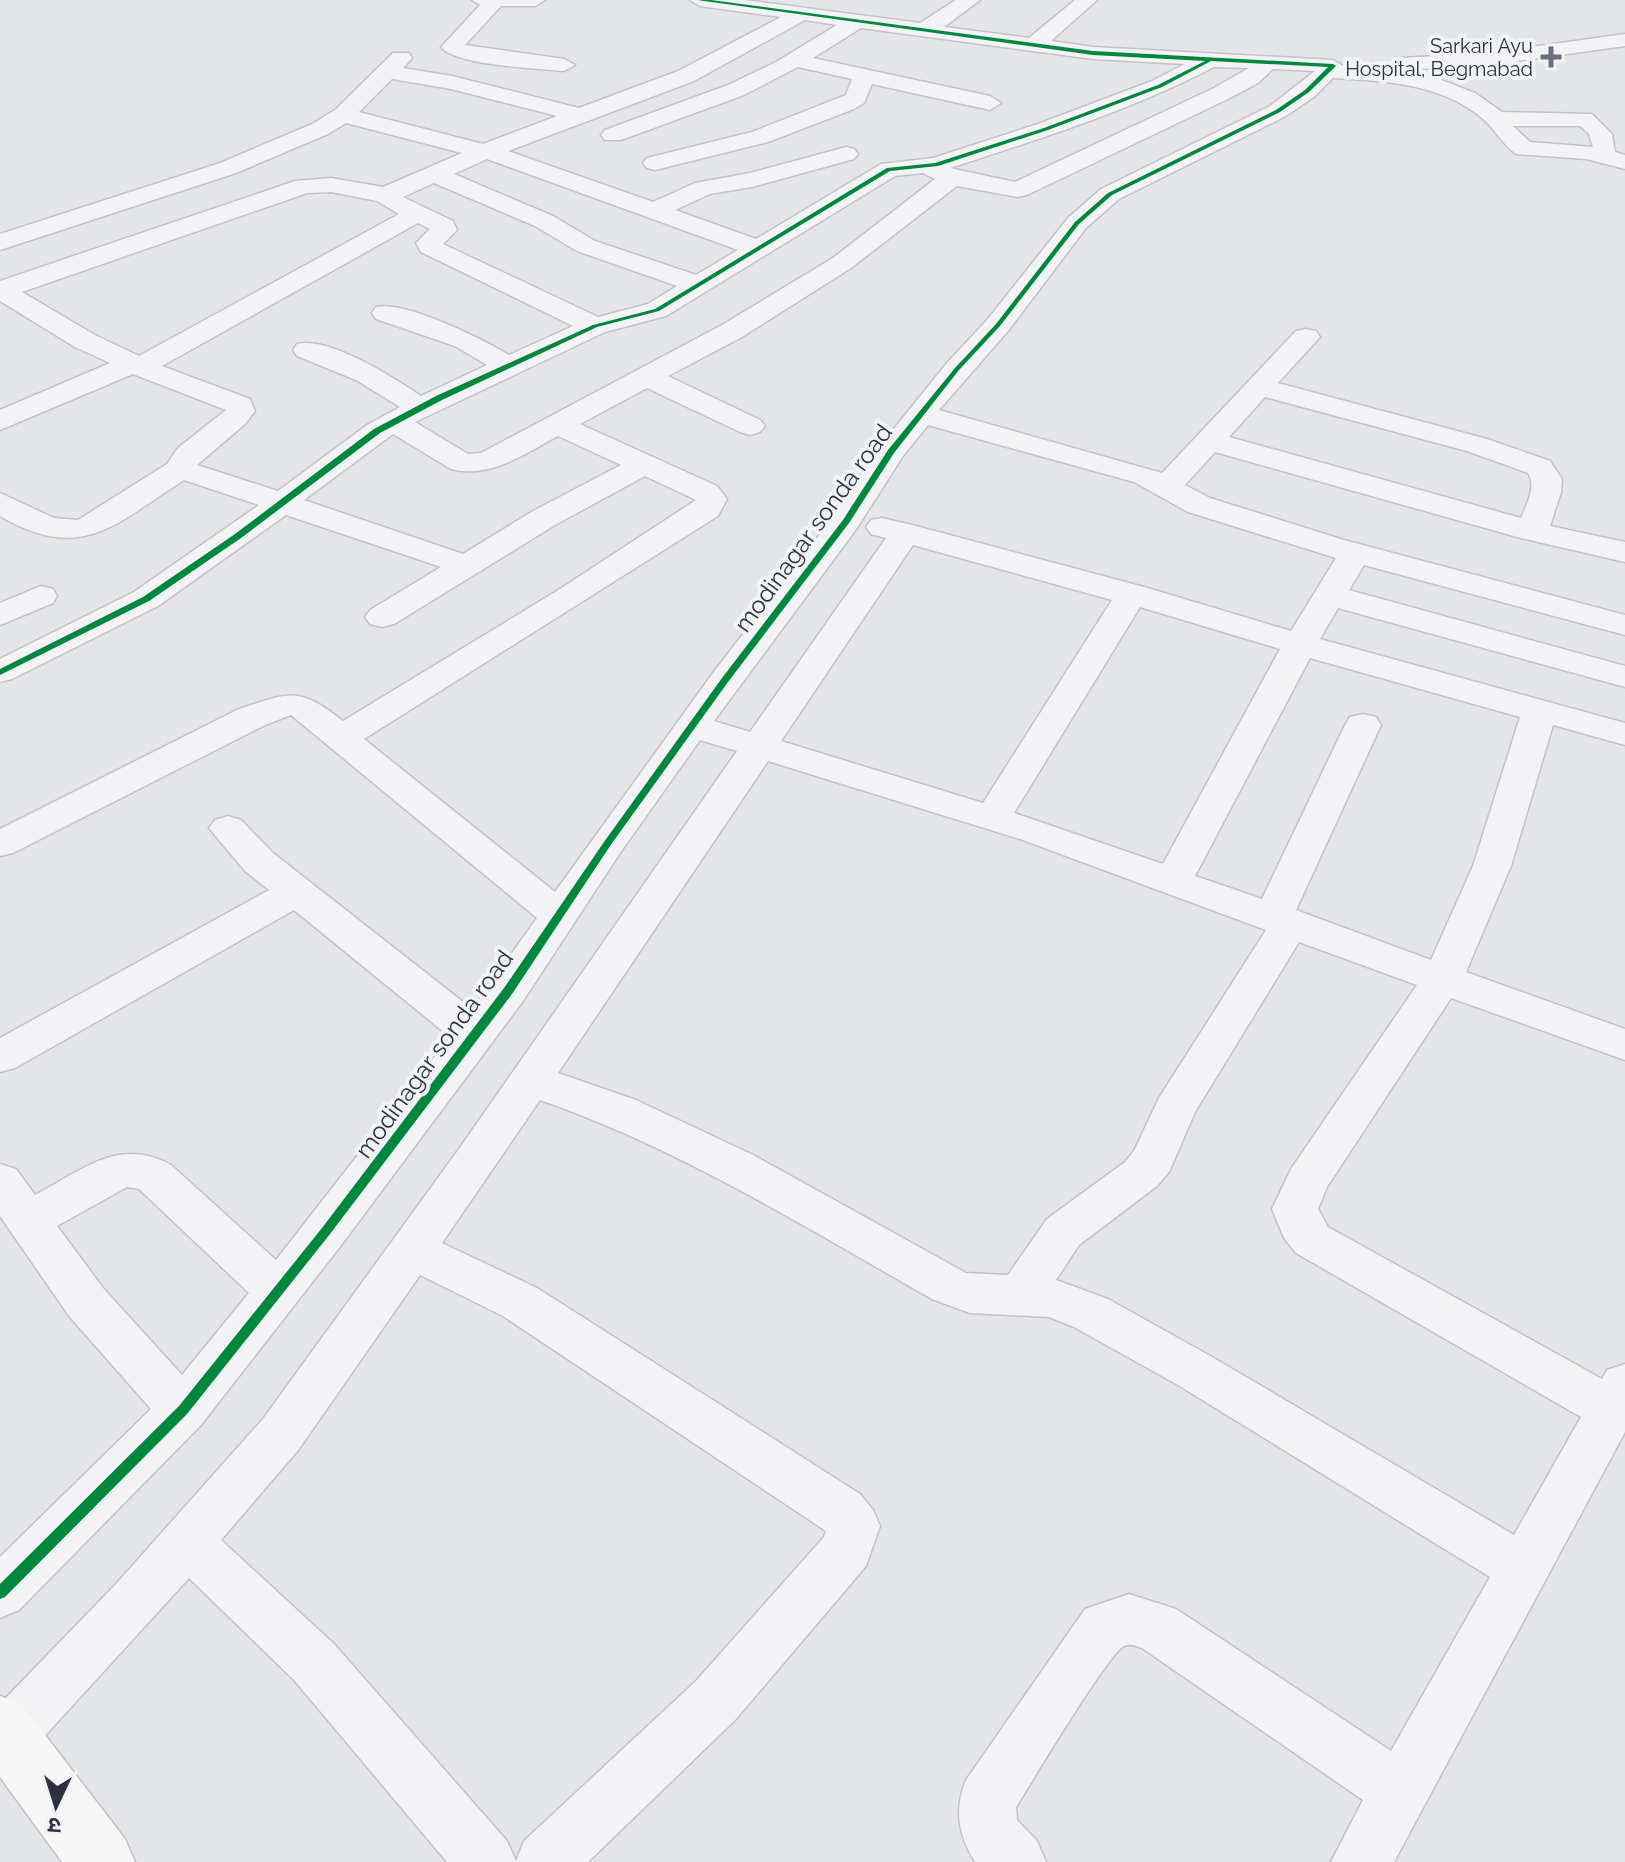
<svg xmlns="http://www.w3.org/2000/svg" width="1625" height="1862" font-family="Raleway,'Noto Sans Devanagari',sans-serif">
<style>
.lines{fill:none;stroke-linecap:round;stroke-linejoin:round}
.minor-casing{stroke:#c2c3c6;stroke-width:3}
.major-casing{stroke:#c0c2c5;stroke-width:3}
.minor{fill:#f3f3f5;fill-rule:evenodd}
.major{fill:#f7f7f7;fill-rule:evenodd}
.cycleway-casing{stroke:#f2f3f7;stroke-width:5}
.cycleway{fill:#00873e;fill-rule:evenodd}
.poi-dot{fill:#6c6f7a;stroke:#f2f3f7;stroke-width:3}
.labels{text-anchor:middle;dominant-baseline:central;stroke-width:8;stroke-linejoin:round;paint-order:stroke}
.far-poi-label{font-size:20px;fill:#2c303f;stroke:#f2f3f7;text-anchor:end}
.street-label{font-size:24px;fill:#2c303f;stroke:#f2f3f7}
</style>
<rect width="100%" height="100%" fill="#e3e5e8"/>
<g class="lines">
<g class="minor-casing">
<g id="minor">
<path d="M472,0H545L535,6H501L465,45L564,59L575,65L564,71C537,68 457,66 441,47L445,43L480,5Z"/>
<path d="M690,0H745L920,23L956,0H980L944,27L1029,38L1075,0H1097L1051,41L1093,47L1333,60L1343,66L1390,69L1436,78L1475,93L1502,112L1592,114L1612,134L1615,152L1625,155V169L1586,159L1516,154C1502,144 1495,129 1482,118C1440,83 1384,81 1333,78L1315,96L1286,116L1119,199L1086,228L1008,331L939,410L1162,473L1296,331L1306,329L1316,331L1320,337L1278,383L1487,439L1550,461L1562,479L1561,492L1550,526L1625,542V562L1521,538L1215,452L1185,485L1210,498L1344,540L1625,615V635L1364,565L1349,590L1625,666V687L1338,608L1320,639L1625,723V745L1553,725L1511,866L1466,972L1625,1029V1060L1451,998L1327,1187L1318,1209L1328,1227L1602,1379L1607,1370L1625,1364V1432L1394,1862H1331L1363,1800L1142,1648C1136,1646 1130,1643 1124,1646C1107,1655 1032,1782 1016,1807L1017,1820L1037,1841L1046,1862H975C958,1834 954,1810 966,1780L1085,1609L1129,1594L1176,1609L1391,1751L1490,1577L1178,1385L1074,1327L1049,1317L970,1313L932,1299C805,1227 679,1148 540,1100L442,1243L537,1288L860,1494L873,1510L880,1526L866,1566L736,1719L588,1862H447L294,1680L189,1578L20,1763L0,1772V1704L116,1584L263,1419L459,1149L737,751L700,740L620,853L523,1001L342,1244L201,1425L19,1610L0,1618V1557L151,1409L69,1316L0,1216V1164L16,1169L35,1195C81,1171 119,1136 171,1165L276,1260L450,1037L294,910L15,1068L0,1072V1038L269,890L245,871L209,828L215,820L228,816L241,820L273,853L472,1009L537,918L291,715L265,725L13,853L0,856V829L239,709C291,692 298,686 343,721L560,589L696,500L645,476L555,525L394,624L382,627L370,624L365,617L370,610L441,567L286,515L158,606L12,679L0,682V659L134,592L259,505L184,480C115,524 82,564 0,516V493L54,518L78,520L167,464L178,448L226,410L133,374L0,430V410L110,363L75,347L0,301V281L295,181L331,178L383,187L462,153L346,123L328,134L236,173L0,250V234L220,163L312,124L335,110L393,53H409L412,58L403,68L452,76L579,108L678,71L781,17L700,6ZM805,20L837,25L776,62L728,85L605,130L601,135L605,140H621L744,95L798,67L852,79L846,95L752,132L647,158L643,163L647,168L655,170L768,142L854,109L864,103L872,84L990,110L1001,103L990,96L813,58L861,28L1093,59L1185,64L1152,81L1038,124L933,158L881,164L756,239L675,210L710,194L752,187L854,159L858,154L854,149L846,147L750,173L695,183L653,202L508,151L694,81ZM1214,67L1249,68L1214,88L1015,182L950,168C1039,139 1130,111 1214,67ZM1273,69L1315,71L1270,106L1101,189L1068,218L988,319L947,363L880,446L834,516L713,673L555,892L364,739L718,516L727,499L717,486L580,424L647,388L740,432L750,435L760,432L765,426L760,420L668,376L742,337L851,268L957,186L1018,197L1027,195L1230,98L1258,83ZM392,79L451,89L557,116L483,144L359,112ZM1513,126H1580L1589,134L1593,147L1530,142ZM487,159L738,250L696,275L595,241L553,216L454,174ZM923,173L935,179L833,258L722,325L481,453L468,454L415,422L605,332L666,316L895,176ZM434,183L535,226L577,251L677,286L648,304L598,317L443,244L457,230L453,221L403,197ZM331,192L377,201L399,214L139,356L95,335L22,292L307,193ZM418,223L430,229L416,243L421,252L573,326L509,355C483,339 404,300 376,307L372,313L376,319L455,346L487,365L421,396C394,378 329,336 297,344L293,350L297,356L356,380L400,407L367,425L278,491L197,465L245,424L255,411L250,399L162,366ZM1265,397L1467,451L1528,473C1537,487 1526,505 1521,518L1229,437ZM928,425L1134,482L1188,512L1336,558L1291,631L1144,587L916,526L882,518L871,520L866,527L871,534L886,538L750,732L714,721L857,528L903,456ZM393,434L451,469C491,479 524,454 558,436L621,465L533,511L463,554L304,500ZM913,545L1112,600L983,803L781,741ZM1140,607L1280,649L1163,864L1014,813ZM1310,658L1520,717L1473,866L1431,960L1296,910L1381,725L1376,717L1363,714L1350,717L1345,725L1262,899L1195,876ZM768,761L1020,839L1266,930L1159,1098L1134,1151L1125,1162L1047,1219L1008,1275L966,1273L753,1155L636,1100L558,1073ZM1299,942L1417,985L1291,1169L1272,1209L1284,1238L1296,1253L1581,1417L1514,1535L1212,1357L1108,1299L1056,1280L1079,1245L1157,1186L1169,1172L1195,1112ZM127,1187L139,1189L249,1293L182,1375L103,1288L57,1226ZM420,1275L503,1316L826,1531L824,1537L696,1681L524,1841L516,1861L507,1841L334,1644L221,1540L299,1449Z"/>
<path d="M1625,34V46L1489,65L1401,70L1390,64L1401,58L1489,53Z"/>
<path d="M41,586L53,589L57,596L53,603L0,625V603Z"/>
</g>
</g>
<g class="major-casing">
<path id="major" d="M0,1696L22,1705L125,1839L135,1862H62L0,1777Z"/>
</g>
<use href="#minor" class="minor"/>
<use href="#major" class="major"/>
<g class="cycleway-casing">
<path id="cycleway" d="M697,0H711L1093,51L1333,64L1336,66L1309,92L1280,112L1112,195L1079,224L1000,326L959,370L894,453L849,523L728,682L610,846L512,994L330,1234L187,1414L5,1597L0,1599V1584L179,1406L322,1228L504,988L604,842L722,678L843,520L888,450L955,368L996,324L1075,222L1108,193L1276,110L1305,90L1328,67L1211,61L1162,87L1048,130L938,166L890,171L659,311L597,327L442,400L380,433L241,538L149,601L0,675V669L143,597L235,534L374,429L436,396L593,325L655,309L887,168L935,163L1044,128L1158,85L1205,61L1093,55Z"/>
</g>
<use href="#cycleway" class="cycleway"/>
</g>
<path class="poi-dot" d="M1547 45h8v8h8v8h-8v8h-8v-8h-8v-8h8z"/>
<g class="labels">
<g class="far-poi-label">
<text x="1533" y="46">Sarkari Ayu<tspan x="1533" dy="23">Hospital, Begmabad</tspan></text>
</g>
<g class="street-label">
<text transform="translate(813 528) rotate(-54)">modinagar sonda road</text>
<text transform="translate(434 1054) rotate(-54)">modinagar sonda road</text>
</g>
</g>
<g transform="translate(56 1806) rotate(184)" stroke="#f2f3f7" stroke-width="6" paint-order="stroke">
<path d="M0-6L14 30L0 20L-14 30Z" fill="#2c303f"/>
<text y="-12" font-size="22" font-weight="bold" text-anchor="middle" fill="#2c303f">उ</text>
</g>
</svg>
